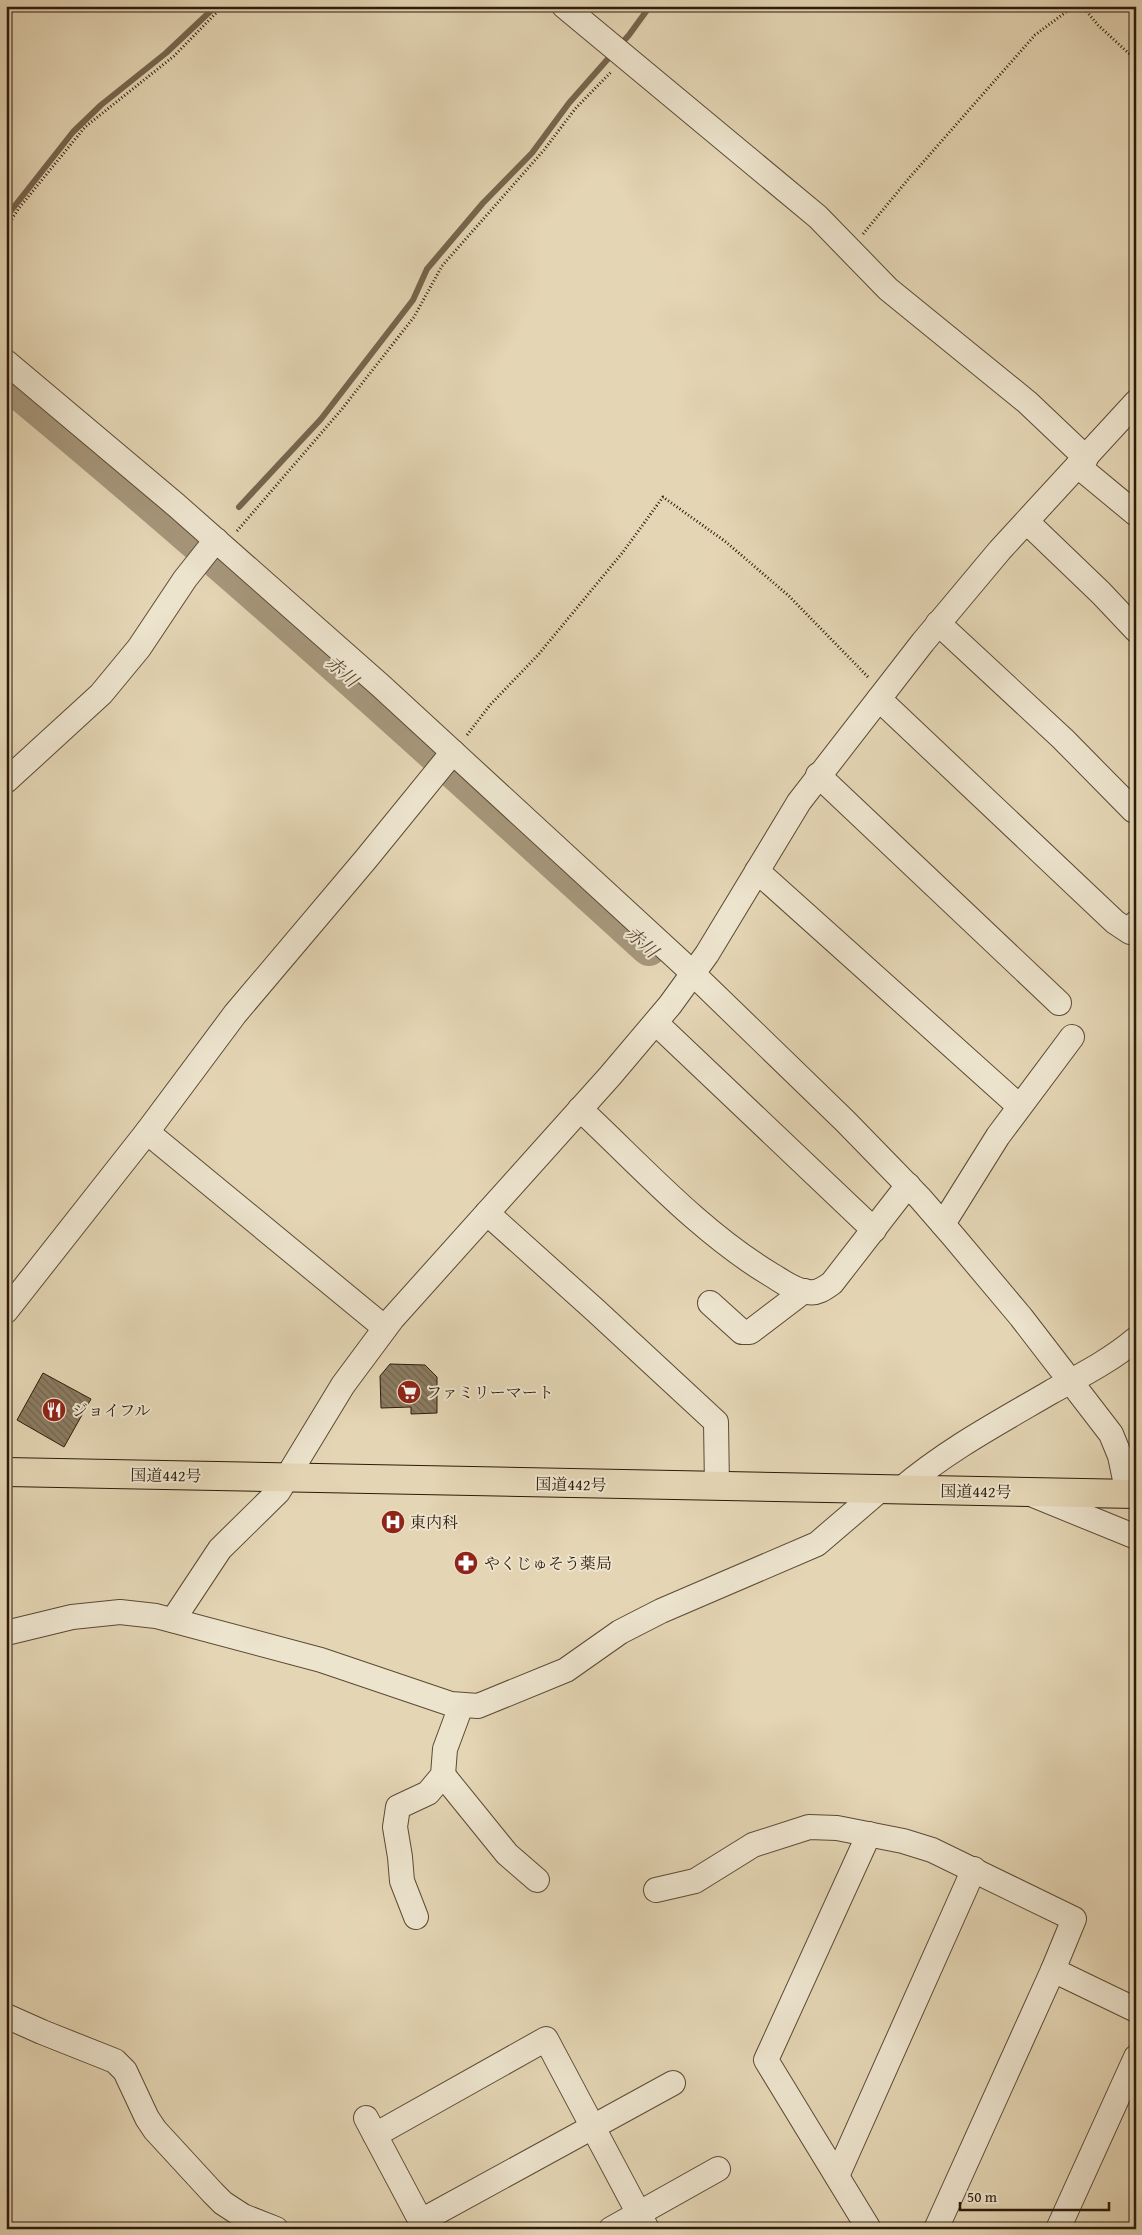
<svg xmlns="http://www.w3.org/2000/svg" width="1142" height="2235" font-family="'Gentium Book Plus','Noto Serif JP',serif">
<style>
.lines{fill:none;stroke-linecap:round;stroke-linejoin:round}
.stream{stroke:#76654d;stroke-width:6}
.river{stroke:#a6967a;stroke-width:36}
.building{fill:url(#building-back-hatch);stroke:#2d1b0a}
.minor-casing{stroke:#5b4a34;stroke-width:26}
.highway-casing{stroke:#2d1b0a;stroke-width:30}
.path{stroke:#2d1b0a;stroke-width:3;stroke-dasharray:1 2.5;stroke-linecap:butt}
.minor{stroke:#ede4ce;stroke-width:24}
.highway{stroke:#e4d5b4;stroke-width:28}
.labels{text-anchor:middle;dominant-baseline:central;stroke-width:4;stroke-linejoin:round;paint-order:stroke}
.poi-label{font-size:16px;fill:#2d1b0a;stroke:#ede4ce;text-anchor:start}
.street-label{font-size:16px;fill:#2d1b0a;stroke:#ede4ce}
.water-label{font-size:18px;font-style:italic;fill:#574631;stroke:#ede4ce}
</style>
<defs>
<pattern id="building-back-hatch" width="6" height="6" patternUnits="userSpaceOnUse" patternTransform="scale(1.25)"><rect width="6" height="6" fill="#8c7c62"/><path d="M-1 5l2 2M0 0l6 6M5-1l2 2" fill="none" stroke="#73654f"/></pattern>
</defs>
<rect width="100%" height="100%" fill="#e4d5b4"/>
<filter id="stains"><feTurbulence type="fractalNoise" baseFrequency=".004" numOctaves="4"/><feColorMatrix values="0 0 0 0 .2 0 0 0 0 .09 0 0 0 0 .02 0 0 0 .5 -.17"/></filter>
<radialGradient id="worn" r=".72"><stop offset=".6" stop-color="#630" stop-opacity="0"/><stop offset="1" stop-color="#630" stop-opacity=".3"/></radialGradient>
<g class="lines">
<g class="stream">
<path d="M6,217L73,132L101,105L166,53L216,6"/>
<path d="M239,507L321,419L413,300L427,269L483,203L532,153L569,103L629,35L650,6"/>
</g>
<path class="river" d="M6,381C226,563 438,756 649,948"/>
</g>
<g class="building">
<path d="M390,1364L425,1365L437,1377V1413L411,1414V1407L381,1408L380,1376Z"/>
<path d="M43,1373L91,1399L64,1447L17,1420Z"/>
</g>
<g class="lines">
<g class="minor-casing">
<g id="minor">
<path d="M564,6L818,217L888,289L1027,402L1086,458"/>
<path d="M6,362L176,505L381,686L682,963L845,1121L920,1198L953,1236L1021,1317L1111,1434L1120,1456L1128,1494"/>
<path d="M1078,466L1136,514"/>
<path d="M1027,522L1101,593L1136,630"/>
<path d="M938,623L1063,739L1133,810"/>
<path d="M879,699L1115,922L1130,932L1136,923"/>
<path d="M818,775L1059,1003"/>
<path d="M6,781L101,694L139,648L185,579L216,540"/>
<path d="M757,871L1019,1106"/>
<path d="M656,1023L874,1230"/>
<path d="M580,1109C641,1166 699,1231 770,1274C782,1281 794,1291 808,1292C817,1294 825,1288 832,1283L908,1185"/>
<path d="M147,1132L385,1328"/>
<path d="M487,1213L595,1310L716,1422L717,1487"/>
<path d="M943,1224L998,1136L1072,1037"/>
<path d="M710,1303L742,1332H750L804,1291"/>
<path d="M6,1311L147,1132L235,1014L366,859L453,752"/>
<path d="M900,1490C947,1450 998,1423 1051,1392C1080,1376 1110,1361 1136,1339"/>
<path d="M1033,1495L1136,1537"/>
<path d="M173,1620L220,1549L278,1492L343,1385L392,1319L610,1076L670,1005L707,954L799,802L923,642L1000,550L1136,402"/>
<path d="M6,1633L72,1617L120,1612L156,1616L321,1660L451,1704L478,1706L566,1670L620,1632L661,1611L817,1544L880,1490"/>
<path d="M443,1775L507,1854L537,1880"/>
<path d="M656,1890L695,1881L753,1845L809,1827L837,1828L903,1841L932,1850L1074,1919L1053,1970L936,2229"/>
<path d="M416,1917L402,1881L400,1857L395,1827L398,1807L428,1793L443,1775L445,1749L461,1706"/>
<path d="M1053,1970L1136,2010"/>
<path d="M6,2016L42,2032L115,2061L125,2071L147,2118L155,2130L213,2193L223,2203L243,2216L276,2229"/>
<path d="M366,2118L425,2229"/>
<path d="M375,2135L546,2039L647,2229"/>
<path d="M837,2176L974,1869"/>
<path d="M421,2221L673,2083"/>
<path d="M611,2229L718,2169"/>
<path d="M869,2229L766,2060L869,1834"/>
<path d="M1058,2229L1136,2057"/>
</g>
</g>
<g class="highway-casing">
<path id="highway" d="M6,1472L1136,1494"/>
</g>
<g class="path">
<path d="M1082,6L1098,25L1136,60"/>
<path d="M6,228L19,208L85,127L174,56L223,6"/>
<path d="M863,234L910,177L1035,35L1074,6"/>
<path d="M237,531L342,409L414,317L442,266L544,150L575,109L611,72"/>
<path d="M467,735L490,705L538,655L623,552L663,497L726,542L789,596L869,678"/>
</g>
<use href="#minor" class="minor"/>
<use href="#highway" class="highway"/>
</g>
<defs>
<g id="supermarket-disc" transform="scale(1.25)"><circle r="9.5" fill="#8f2418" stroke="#ede4ce"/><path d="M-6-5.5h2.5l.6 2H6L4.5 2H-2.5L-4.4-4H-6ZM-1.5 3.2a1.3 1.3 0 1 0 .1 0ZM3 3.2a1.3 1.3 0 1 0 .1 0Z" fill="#fff"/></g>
<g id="restaurant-disc" transform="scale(1.25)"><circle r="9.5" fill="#8f2418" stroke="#ede4ce"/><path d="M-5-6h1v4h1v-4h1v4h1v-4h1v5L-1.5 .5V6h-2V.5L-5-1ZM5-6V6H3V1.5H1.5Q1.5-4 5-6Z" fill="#fff"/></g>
<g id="hospital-disc" transform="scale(1.25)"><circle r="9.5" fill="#8f2418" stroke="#ede4ce"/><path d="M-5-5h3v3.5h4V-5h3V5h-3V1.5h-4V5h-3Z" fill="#fff"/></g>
<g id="pharmacy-disc" transform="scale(1.25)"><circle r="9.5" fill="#8f2418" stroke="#ede4ce"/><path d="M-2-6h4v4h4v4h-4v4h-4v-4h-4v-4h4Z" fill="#fff"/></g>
</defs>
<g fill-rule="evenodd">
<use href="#supermarket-disc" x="409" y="1392"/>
<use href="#restaurant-disc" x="54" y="1410"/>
<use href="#hospital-disc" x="393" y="1522"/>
<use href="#pharmacy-disc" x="466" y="1563"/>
</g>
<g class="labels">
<g class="poi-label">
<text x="426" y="1392">ファミリーマート</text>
<text x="72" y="1410">ジョイフル</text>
<text x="410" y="1522">東内科</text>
<text x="484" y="1563">やくじゅそう薬局</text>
</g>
<g class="street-label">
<text transform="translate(166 1475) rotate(1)">国道442号</text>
<text transform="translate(571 1484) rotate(1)">国道442号</text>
<text transform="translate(976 1491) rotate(1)">国道442号</text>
</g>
<g class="water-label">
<text transform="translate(342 671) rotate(41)">赤川</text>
<text transform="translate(642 942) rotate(42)">赤川</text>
</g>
</g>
<rect width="1142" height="2235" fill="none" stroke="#e4d5b4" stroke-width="25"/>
<rect x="8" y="8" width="1127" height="2220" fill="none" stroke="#2d1b0a" stroke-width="2.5"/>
<rect x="12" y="12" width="1117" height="2210" fill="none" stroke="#2d1b0a"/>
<path d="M960 2202v8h149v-8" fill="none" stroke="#2d1b0a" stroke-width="2.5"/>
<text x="967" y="2202" font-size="15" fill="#2d1b0a" stroke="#ede4ce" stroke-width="4" paint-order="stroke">50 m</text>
<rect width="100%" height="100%" filter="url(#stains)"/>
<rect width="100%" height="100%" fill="url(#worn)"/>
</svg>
